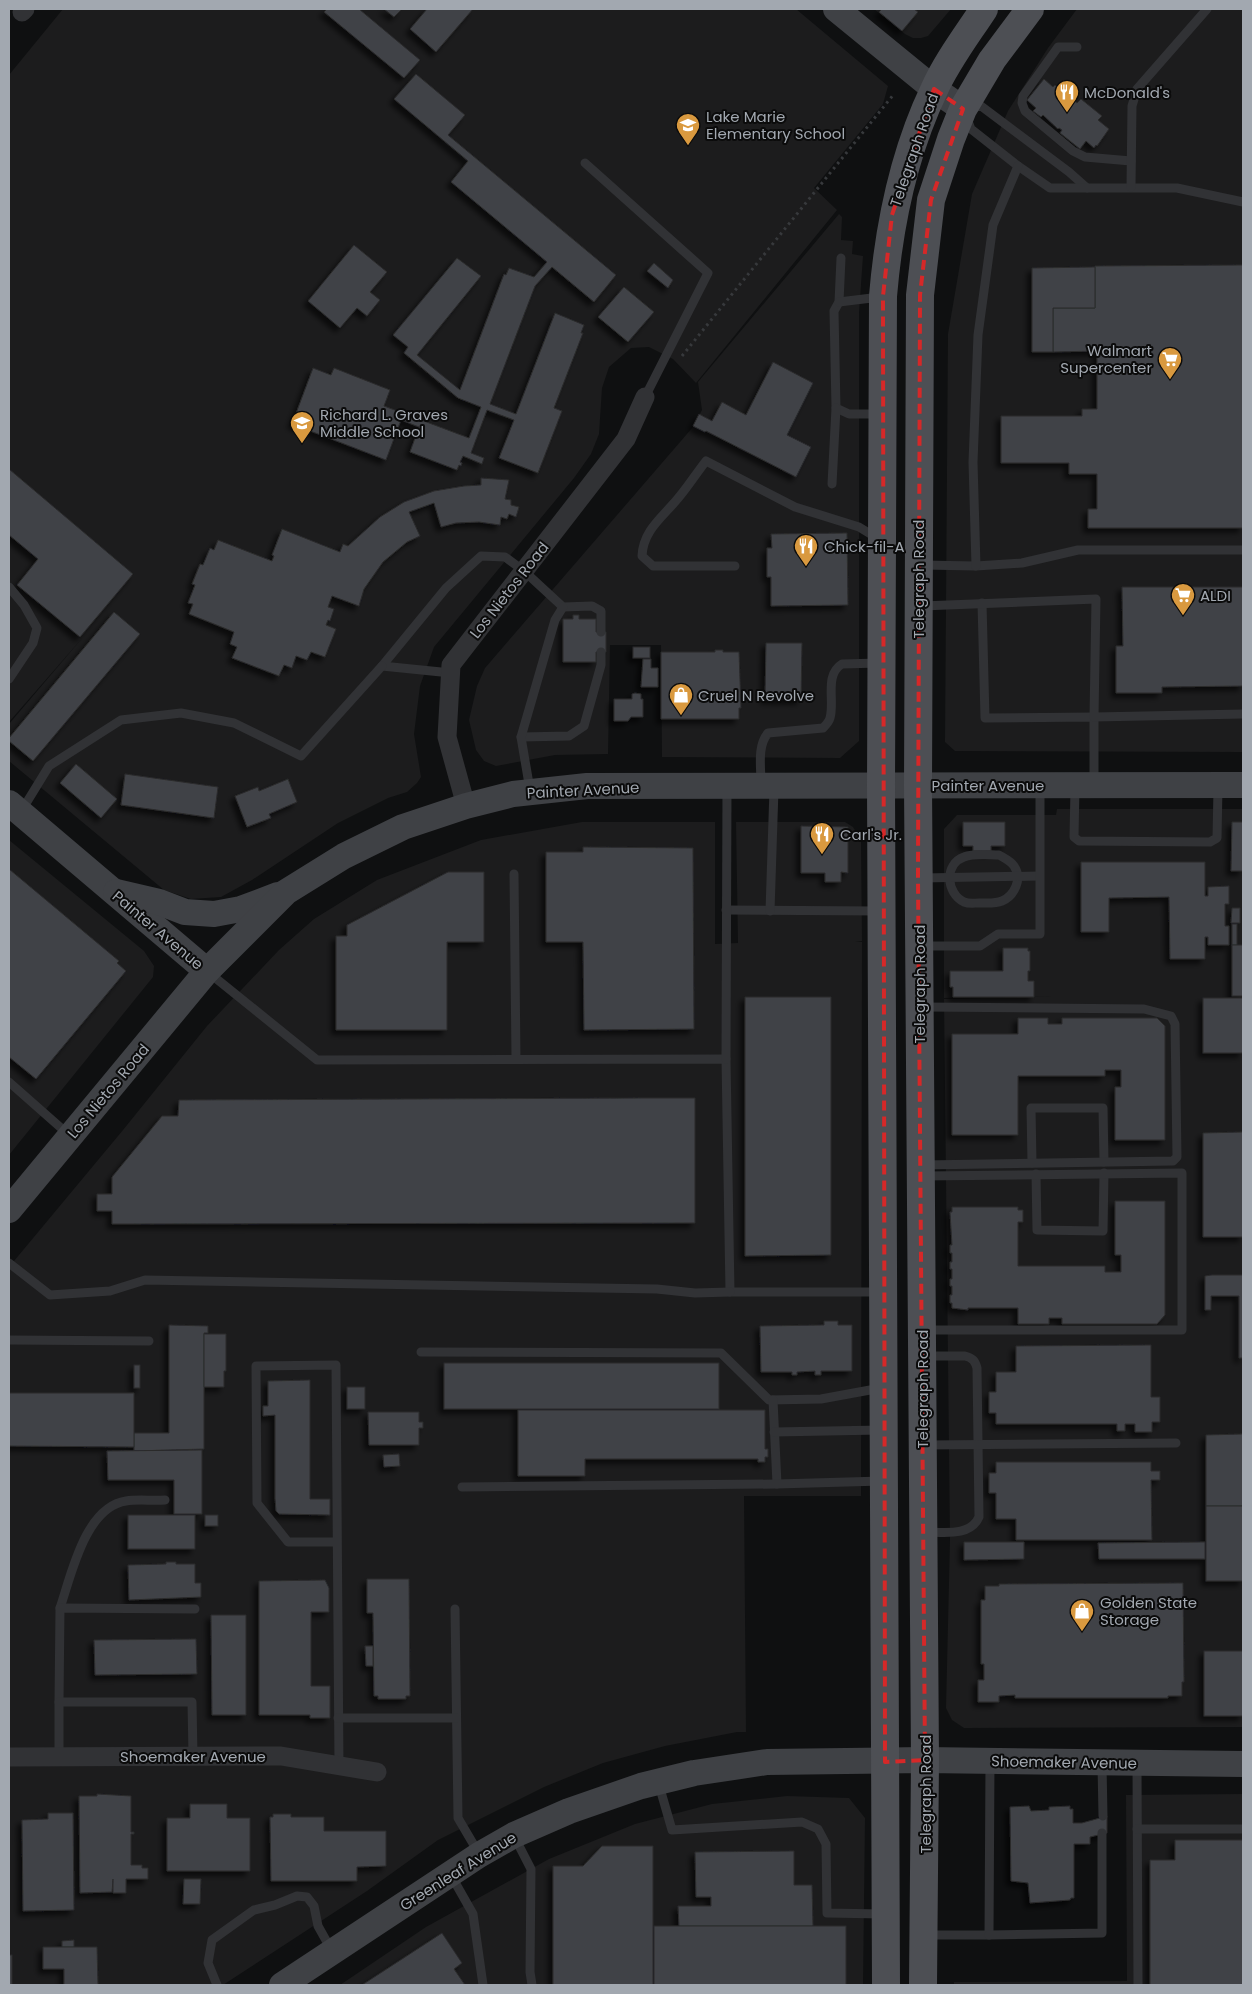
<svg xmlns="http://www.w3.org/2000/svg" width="1252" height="1994" font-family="Poppins,sans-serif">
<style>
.built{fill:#1c1c1d}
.building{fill:#414346;stroke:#2a2a2c;filter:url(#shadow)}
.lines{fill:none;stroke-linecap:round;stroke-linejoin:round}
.path{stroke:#37393c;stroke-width:3;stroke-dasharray:2.5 4;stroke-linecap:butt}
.lane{stroke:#313235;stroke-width:9}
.street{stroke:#313235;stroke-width:19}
.secondary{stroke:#3f4145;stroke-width:26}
.primary{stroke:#4d4f54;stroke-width:28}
.marked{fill:none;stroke:#d62828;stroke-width:4;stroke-dasharray:10 6;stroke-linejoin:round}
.labels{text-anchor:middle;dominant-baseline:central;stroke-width:4;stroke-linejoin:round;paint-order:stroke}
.poi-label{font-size:15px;fill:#a2a8b0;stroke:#0b0b0b;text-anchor:start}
.street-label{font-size:15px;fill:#a2a8b0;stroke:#0b0b0b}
</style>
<defs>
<filter id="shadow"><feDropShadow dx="-4.5" dy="4.5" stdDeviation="2.5" flood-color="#0009"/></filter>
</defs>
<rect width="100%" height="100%" fill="#0f1011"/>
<g class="built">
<path d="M63,9H796L888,86L883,104L814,188L837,210L696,383L673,359L649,347L631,348L609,367L602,388L599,434L591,454L574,478L434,647L420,686L414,734L421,777L417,783L407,792L388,798L338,823L252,880L221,897L191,899L164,890L9,761V724L84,636L9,722V75Z"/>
<path d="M874,9H951L928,36L921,38H913L905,34Z"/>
<path d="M1077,9H1243V752L955,751L945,742L948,334L972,194L1008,111L1048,48Z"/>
<path d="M839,214L842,217L841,240L853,241L852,254L863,256L859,313V741L840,758L662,757L661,645H610L608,754L555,755L496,766L484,761L476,750L469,720L477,686L485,668L693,427L702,410L698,382Z"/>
<path d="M1057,809H1243V1727L964,1728L952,1720L946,1708L950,1540L944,999L1057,996L944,998V829L957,815H1056Z"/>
<path d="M582,822H715V944L738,943L736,822H845L853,827L861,840L862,941H855L862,942L861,1496H744L746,1732H737L665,1746L603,1763L544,1787L438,1840L367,1891L223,1985H9V1267L123,1130L207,1026L279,950L314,919L377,880L481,840Z"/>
<path d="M9,840L144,951L154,966L153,977L9,1155Z"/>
<path d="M1243,1794V1985H954V1982L1127,1981L1126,1795Z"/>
<path d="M787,1796L849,1798L865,1818L863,1985H340L426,1927L549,1859L635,1824L712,1804Z"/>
</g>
<g class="building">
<path d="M327,9H359L420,60L404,78L324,12Z"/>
<path d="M384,9H402L394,17Z"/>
<path d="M427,9H473L436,52L410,29Z"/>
<path d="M882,9H914L918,12L902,31L879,12Z"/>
<path d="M416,74L465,115L448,135L616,275L594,302L552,267L535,286L490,404L516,414L555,313L584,325L581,333H583L554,408L562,411L538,473L499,458L514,420L487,410L471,453L484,458L482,464L463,456L460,462L462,463L461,466L459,465L457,470L410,452L419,427L401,420L386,460L292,424L313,368L331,375L334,368L390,390L384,406L469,438L481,407L458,398L404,353L408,347L393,335L457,258L481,276L417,355L460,390L504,274L506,275L509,268L534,277L547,262L451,182L468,161L394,99Z"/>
<path d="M1044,79L1053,87L1055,85L1077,103L1081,99L1102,116L1098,120L1109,129L1097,146L1096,145L1094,148L1086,141L1080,149L1060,133L1062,130L1059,128L1058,129L1043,115L1041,117L1033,111L1036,108L1027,100Z"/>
<path d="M354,245L387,272L370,292L380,300L367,316L357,308L340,328L308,301Z"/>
<path d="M654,263L673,280L668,288L647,271Z"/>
<path d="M1243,265V528H1088V509H1097V474H1069V463H1001V416H1082V409H1097V351L1053,352V308H1095V266Z"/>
<path d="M1095,267V308H1053V352H1032V268Z"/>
<path d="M624,287L654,312L628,342L598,317Z"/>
<path d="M773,362L813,383L787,435L811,447L796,477L706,431L705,432L693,426L699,414L712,421L722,402L746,415Z"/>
<path d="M9,469L133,574L80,637L17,585L38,559L9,535Z"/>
<path d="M481,478L509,480L505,499L511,500V505L519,507L516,517L509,514L507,519L501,517L500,525L479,522L456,523L441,527L434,503L409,512L420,536L407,542L383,562L364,589L359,606L332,596L328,607L334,609L330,621L328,620L326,625L336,629L325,657L311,652L307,660L296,656L292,668L284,665L279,676L232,658L237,647L230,644L234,632L189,614L193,604L188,603L195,585L192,584L200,564L203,565L210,548L214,550L218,540L272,561L274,556L272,555L282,529L340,552L343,544L348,546L380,517L404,502L434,491L464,486L481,485Z"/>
<path d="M847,533L848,605L771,606V577H767V548H772L771,534Z"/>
<path d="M1122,587H1243V686L1162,687V693H1116V646H1123Z"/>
<path d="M114,612L140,634L33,761L9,741V738Z"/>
<path d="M573,615H579V619H596V632H606V652H596V662H563V619H573Z"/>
<path d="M766,643H802L801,700L765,699Z"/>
<rect x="633" y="647" width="17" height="11"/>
<path d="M715,650H723V652H739L741,708H739V719H661V652H715Z"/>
<path d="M643,659H651V668H658V687H641Z"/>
<path d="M635,693L641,694V699H643V717H631L628,721H614V699H632V694Z"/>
<path d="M76,764L117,799L101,818L60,783Z"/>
<path d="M125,774L218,787L214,818L121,805Z"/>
<path d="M288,779L297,802L269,814L271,818L247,827L235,796L258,787L259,791Z"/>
<path d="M963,822H1005V846H991V851H973V846H963Z"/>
<path d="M1232,822H1243V871H1231Z"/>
<path d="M801,826L848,827V873L841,872V882H825V873H801Z"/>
<path d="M583,847L693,848L694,1029L584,1030L583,942H546V852H583Z"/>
<path d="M1081,862H1205V896H1208V887L1229,886V904H1225V926H1229V945H1208V937H1205V959H1170L1169,897L1109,898V932H1081Z"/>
<path d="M9,869L119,961L117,963L126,971L36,1079L9,1057Z"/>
<path d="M448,872H484V942H447V1030H336V936H347V925Z"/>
<path d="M1232,908H1240V923H1231Z"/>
<rect x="1232" y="924" width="5" height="21"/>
<rect x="1232" y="945" width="11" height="51"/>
<path d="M1003,948H1028V951H1030V971H1028V981H1034V997H953V987H950V971H1003Z"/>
<path d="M745,997H831V1255L745,1256Z"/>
<rect x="1203" y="998" width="40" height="55"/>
<path d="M1018,1018H1048V1024H1062V1018H1157L1165,1026V1140H1115V1087H1121V1070H1105V1076H1018V1135H952V1034H1018Z"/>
<path d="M650,1098H695V1223L112,1224V1211H97V1194H112V1177L162,1116H178L179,1100Z"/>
<path d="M1243,1132V1237H1203V1133Z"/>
<path d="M1115,1201H1165V1315L1157,1324H1062V1318H1049V1324H1018V1308H968V1310L952,1308V1303H950V1295H952V1286H950V1279H952V1269H950V1262H952V1253H950V1245H952L950,1212H952V1207H1018V1210H1023V1222H1018V1266H1105V1272H1121V1255H1115Z"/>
<path d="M1212,1275H1243V1358H1239V1296H1211V1310H1205V1276Z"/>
<path d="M824,1321H838V1325H852V1371H821V1375H815V1371L797,1372V1375H792V1372H761L760,1326L824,1325Z"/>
<path d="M169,1325L208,1326V1333H204V1449L134,1451V1433H169Z"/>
<path d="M204,1334H226V1371H224V1387H204Z"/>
<path d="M1151,1345V1397H1160V1422H1152V1432H1135V1424H1125V1431H1117V1424H996V1413H989V1392H996V1372H1016V1346Z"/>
<rect x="444" y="1363" width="275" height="46"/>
<rect x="134" y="1365" width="6" height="23"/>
<path d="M310,1380V1499H330V1515L279,1514L276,1511L275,1498V1415L263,1416V1406H268V1381Z"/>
<rect x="347" y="1387" width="18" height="22"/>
<path d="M9,1393H134V1447L9,1446Z"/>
<path d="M518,1410H765V1449H768V1457H765V1462H758V1459H585V1476H518Z"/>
<path d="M368,1412H419V1422H423V1428H419V1445H369Z"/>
<path d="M1243,1434V1506H1206V1435Z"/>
<path d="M202,1450V1514H174V1480H108L107,1451Z"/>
<path d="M399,1454L400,1466L384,1467L383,1455Z"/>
<path d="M996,1462H1151V1471H1160V1480H1151L1152,1540H1016V1519H996V1493H989V1473H996Z"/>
<rect x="1206" y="1506" width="37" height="75"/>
<rect x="128" y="1515" width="67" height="34"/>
<rect x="205" y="1515" width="13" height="11"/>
<path d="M964,1542H1024V1559L964,1560Z"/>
<path d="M1205,1542V1559H1099L1098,1543Z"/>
<path d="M166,1562H176V1564H195V1583H201V1597L129,1600L128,1565L166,1564Z"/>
<path d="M367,1579H409L410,1696H406V1699H378V1696H374L373,1613H367Z"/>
<path d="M325,1580L329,1588V1612H311V1686H330V1718H310V1715H259V1581Z"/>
<path d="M1183,1583L1184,1682H1182V1696H1168V1698H1015V1695L999,1696V1702H978V1680H984V1664H981V1600H985V1586H999V1584Z"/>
<path d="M211,1615H246V1715H212Z"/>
<path d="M196,1639L197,1674L95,1675L94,1640Z"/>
<path d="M365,1646H373V1666H366Z"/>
<rect x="1204" y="1651" width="39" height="65"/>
<path d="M97,1794L131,1796V1832H134V1834H131V1865H142V1868H148V1879H126V1893H113V1879L112,1892L80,1893L79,1796H97Z"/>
<path d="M190,1804H227V1818H250V1871H167V1818H190Z"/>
<path d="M1029,1806L1031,1811L1049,1810V1807L1070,1806V1809H1073V1823H1082L1107,1816V1833L1090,1837V1844H1074V1898H1071L1070,1900L1030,1903L1028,1883L1011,1881L1010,1807Z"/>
<path d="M48,1813H73L74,1910L23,1911L22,1820L48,1819Z"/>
<path d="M273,1814H291V1817H324V1831H386V1866L357,1867V1881H271L270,1817H273Z"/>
<path d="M1175,1840H1243V1985H1150V1860H1175Z"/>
<path d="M602,1846H653V1985H553V1866H583Z"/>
<path d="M794,1851V1885H812L813,1926H679L678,1906H711V1897H696L695,1852Z"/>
<path d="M184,1879H201L200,1904H183Z"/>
<rect x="654" y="1926" width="192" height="59"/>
<path d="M442,1933L462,1963L454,1969L465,1985H362Z"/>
<path d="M74,1940V1947H62V1941Z"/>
<path d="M43,1947H97L98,1985H64V1969H43Z"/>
<rect x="9" y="1955" width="3" height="30"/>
</g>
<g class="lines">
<path class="path" d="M682,356L894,94"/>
<g class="lane">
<path d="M1077,47H1058L1023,96L1022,103L1025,111L1073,151L1085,157L1131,161"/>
<path d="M970,108L981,106L1069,172L1087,188"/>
<path d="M966,116L971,129L1018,166L1050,188H1177L1243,202"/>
<path d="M585,163L708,273L645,397"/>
<path d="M1131,187L1132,106L1137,89L1207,9"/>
<path d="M841,258L839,302L834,311L836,408L849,414H880"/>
<path d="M839,302L880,297"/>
<path d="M832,484L836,408"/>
<path d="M923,565L976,566L1022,563L1078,550H1243"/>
<path d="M735,566H653L642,556C643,532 660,519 674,503C686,490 695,475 706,461L795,507L859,527L877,538"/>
<path d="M976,566L973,462L978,335L993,225L1018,166"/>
<path d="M9,587L24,605L37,628L33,643L9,679"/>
<path d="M982,603L985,718L1094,717V782"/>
<path d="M922,606L1096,599L1094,717L1243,714"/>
<path d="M451,673L382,666L446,588L481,556L505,557L524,571L563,607L592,606L601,611V632"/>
<path d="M521,737L569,736L584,726L601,665V652"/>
<path d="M761,783C761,767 757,746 768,733L823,728C826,725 829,722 830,718C835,701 824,675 842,664L879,663"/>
<path d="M1075,788L1074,837L1079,841L1210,842L1217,838L1218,788"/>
<path d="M530,790L521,737L555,620L563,607"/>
<path d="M22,810L49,766L121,720L181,713L234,723L301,756L382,666"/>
<path d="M999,855C1004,858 1011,861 1014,866C1023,879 1014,896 1002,901C995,904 987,903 979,903C974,903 969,904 964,902C946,893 944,864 964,857C974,853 989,855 999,855Z"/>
<path d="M514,874L516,1059"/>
<path d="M922,878L1039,876"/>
<path d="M726,910L879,911"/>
<path d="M770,911L774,789"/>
<path d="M922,946H980L998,934H1040V788"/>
<path d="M208,972L317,1060L726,1059L730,1292H881"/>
<path d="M726,1059L727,787"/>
<path d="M9,1082L69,1135"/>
<path d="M1032,1163L1031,1108H1103L1104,1162"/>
<path d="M923,1165L1173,1161L1177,1157L1175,1024L1171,1016L1144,1009L923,1007"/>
<path d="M1036,1174L1037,1230L1103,1231L1104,1173"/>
<path d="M923,1176L1182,1173V1330H924"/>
<path d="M9,1263L50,1295L110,1291L145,1280L657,1289L695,1293L730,1292"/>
<path d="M9,1340L149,1341"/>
<path d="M421,1352L721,1353L769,1400L821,1399L881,1388"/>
<path d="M925,1356H965C973,1358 975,1361 977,1368L979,1517C970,1537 944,1532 925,1532"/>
<path d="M773,1400L777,1484"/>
<path d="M774,1432L881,1430"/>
<path d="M925,1445L1176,1443"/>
<path d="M462,1487L777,1484L882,1481"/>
<path d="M337,1542H288L257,1503L256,1366L336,1365L339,1766"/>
<path d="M60,1608C71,1576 85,1507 126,1501C138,1499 152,1501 165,1500"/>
<path d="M455,1609L458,1818L478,1852"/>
<path d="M59,1702L60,1608L195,1609"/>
<path d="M338,1718H456"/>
<path d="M59,1757V1702H192L193,1756"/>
<path d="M1102,1764L1103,1816"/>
<path d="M1137,1766L1138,1985"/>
<path d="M659,1785L672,1830L802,1822L818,1829L826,1844L827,1913L883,1914"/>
<path d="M1137,1829H1243"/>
<path d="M515,1838L531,1869L530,1972L532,1985"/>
<path d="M452,1877L473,1914L483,1985"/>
<path d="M926,1935H989L990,1762"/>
<path d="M989,1935L1102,1933V1833"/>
<path d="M217,1985L208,1963L212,1940L254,1910L275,1905L297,1896L307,1897L314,1906L318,1926L332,1951"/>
</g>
<g class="street">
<path d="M22,12L25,9"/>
<path d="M466,806L447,737L451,665L626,439L645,397"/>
<path d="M9,1757L281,1756L377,1772"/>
</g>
<g class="secondary">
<path d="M836,9L934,89L963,109"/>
<path d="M9,803L207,971"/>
<path d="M116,892L159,902L185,912L214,914L241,909L278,895"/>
<path d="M9,1210L207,971L286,892L344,856L403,827L466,806L513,794L587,786L1243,785"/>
<path d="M282,1985L479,1855L514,1835L569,1811L641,1786L694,1773L767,1762L925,1760L1243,1764"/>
</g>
<g class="primary">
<path d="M886,1985L881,786L883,296C889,225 903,155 934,90C947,61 967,35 984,9"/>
<path d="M923,1985L925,1760L918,785L920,295L931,200L951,139L963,109L992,60L1030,9"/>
</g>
</g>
<path class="marked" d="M934,89L963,109L931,200L920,295L918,878L925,1760L885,1762L883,296L892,215Z"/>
<defs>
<g id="restaurant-pin" transform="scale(1.25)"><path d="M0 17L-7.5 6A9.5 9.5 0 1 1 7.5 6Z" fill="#d9993f" stroke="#0b0b0b"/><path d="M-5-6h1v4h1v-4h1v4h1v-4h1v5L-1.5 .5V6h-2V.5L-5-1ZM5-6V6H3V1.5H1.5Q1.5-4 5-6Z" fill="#fff"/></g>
<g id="school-pin" transform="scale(1.25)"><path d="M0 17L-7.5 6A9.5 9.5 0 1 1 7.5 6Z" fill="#d9993f" stroke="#0b0b0b"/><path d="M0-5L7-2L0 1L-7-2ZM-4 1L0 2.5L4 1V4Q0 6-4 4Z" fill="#fff"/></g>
<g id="supermarket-pin" transform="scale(1.25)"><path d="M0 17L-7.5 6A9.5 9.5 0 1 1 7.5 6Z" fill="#d9993f" stroke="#0b0b0b"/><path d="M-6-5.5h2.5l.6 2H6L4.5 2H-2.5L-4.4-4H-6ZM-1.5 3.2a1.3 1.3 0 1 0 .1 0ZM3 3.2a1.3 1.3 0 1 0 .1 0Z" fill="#fff"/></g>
<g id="shop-pin" transform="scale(1.25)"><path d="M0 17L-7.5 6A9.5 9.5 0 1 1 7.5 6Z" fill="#d9993f" stroke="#0b0b0b"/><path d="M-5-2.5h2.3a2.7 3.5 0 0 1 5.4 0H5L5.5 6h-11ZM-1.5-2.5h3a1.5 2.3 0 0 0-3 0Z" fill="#fff"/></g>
</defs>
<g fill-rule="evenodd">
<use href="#restaurant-pin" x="1067" y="92"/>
<use href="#school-pin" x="688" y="125"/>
<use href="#supermarket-pin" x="1170" y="359"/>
<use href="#school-pin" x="302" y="423"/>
<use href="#restaurant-pin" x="806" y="546"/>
<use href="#supermarket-pin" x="1183" y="595"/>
<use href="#shop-pin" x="681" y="695"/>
<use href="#restaurant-pin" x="822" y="834"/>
<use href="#shop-pin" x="1082" y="1611"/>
</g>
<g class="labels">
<g class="poi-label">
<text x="1084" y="92">McDonald's</text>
<text x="706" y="116">Lake Marie<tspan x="706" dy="17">Elementary School</tspan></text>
<text x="1152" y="350" text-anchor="end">Walmart<tspan x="1152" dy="17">Supercenter</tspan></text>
<text x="320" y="414">Richard L. Graves<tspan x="320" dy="17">Middle School</tspan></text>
<text x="824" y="546">Chick-fil-A</text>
<text x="1200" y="595">ALDI</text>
<text x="698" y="695">Cruel N Revolve</text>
<text x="840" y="834">Carl's Jr.</text>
<text x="1100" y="1602">Golden State<tspan x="1100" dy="17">Storage</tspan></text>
</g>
<g class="street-label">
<text transform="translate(914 150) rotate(-71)">Telegraph Road</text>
<text transform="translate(918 579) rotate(-90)">Telegraph Road</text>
<text transform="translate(509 590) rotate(-52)">Los Nietos Road</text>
<text x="988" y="785">Painter Avenue</text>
<text transform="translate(583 790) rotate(-3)">Painter Avenue</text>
<text transform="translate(158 930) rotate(40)">Painter Avenue</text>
<text transform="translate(919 984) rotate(-90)">Telegraph Road</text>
<text transform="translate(108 1091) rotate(-50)">Los Nietos Road</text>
<text transform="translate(922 1389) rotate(-90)">Telegraph Road</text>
<text x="193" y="1756">Shoemaker Avenue</text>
<text transform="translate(1064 1762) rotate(1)">Shoemaker Avenue</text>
<text transform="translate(925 1794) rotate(-90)">Telegraph Road</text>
<text transform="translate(458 1871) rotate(-32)">Greenleaf Avenue</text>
</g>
</g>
<rect width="1252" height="1994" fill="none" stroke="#a2a8b0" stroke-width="20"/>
</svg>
